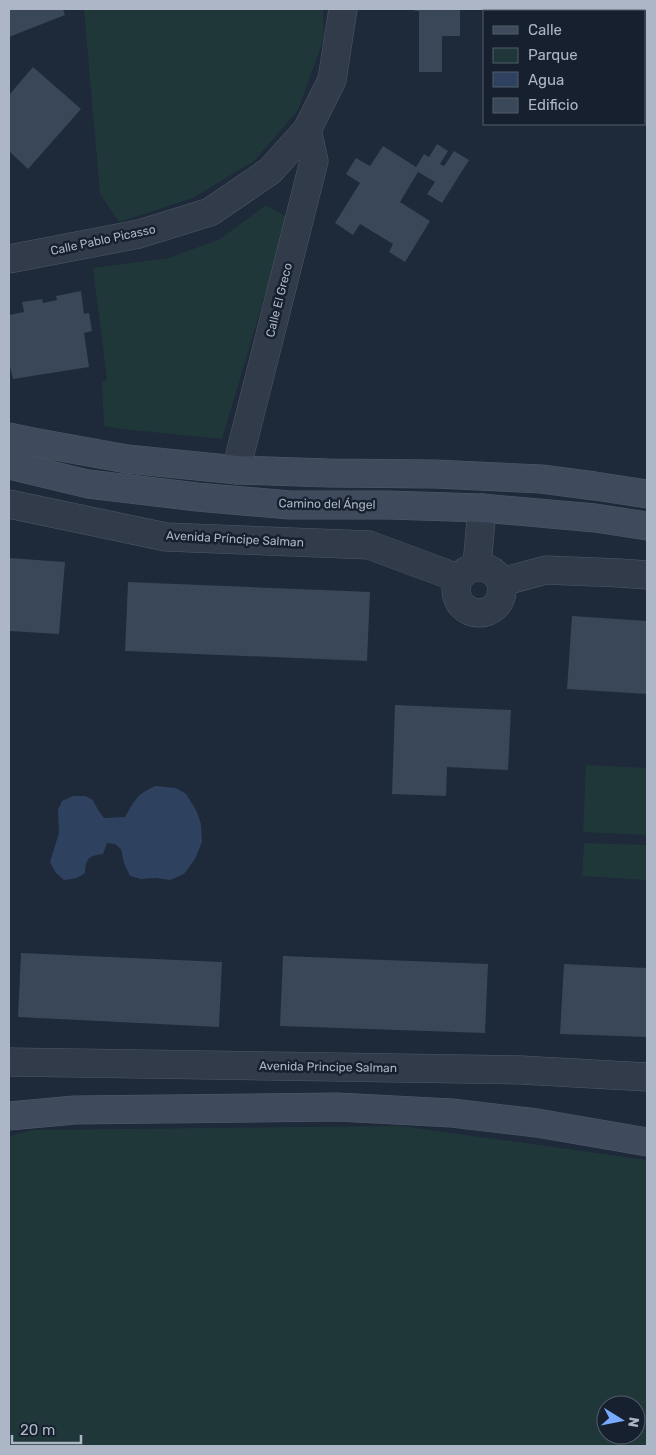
<svg xmlns="http://www.w3.org/2000/svg" width="656" height="1455" font-family="Rubik,sans-serif">
<style>
.green{fill:#20373a;fill-rule:evenodd}
.water{fill:#2e4260}
.building{fill:#394759}
.lines{fill:none;stroke-linecap:round;stroke-linejoin:round}
.street-casing{stroke:#4f5967;stroke-width:29}
.secondary-casing{stroke:#4f5967;stroke-width:29}
.street{stroke:#323b49;stroke-width:28}
.secondary{stroke:#3f4a5d;stroke-width:28}
.labels{text-anchor:middle;dominant-baseline:central;stroke-width:5;stroke-linejoin:round;paint-order:stroke}
.street-label{font-size:12px;fill:#acb6c6;stroke:#17202e}
</style>
<rect width="100%" height="100%" fill="#1e2939"/>
<g class="green">
<path d="M84,9H323L324,38L298,110L254,161L193,198L119,222L100,194Z"/>
<path d="M266,205L288,218L222,439L122,429L104,426L102,383L107,379L93,268L169,258L220,239Z"/>
<path d="M586,765L647,768V835L583,832Z"/>
<path d="M584,843L647,845V880L582,876Z"/>
<path d="M401,1126L647,1160V1446H9V1136L33,1130ZM606,1405H636V1435H606Z"/>
</g>
<path class="water" d="M155,786L176,788L186,794L196,810L201,824L202,842L195,859L184,874L170,880L156,878L141,879L130,876L124,863L121,849L115,844L107,843L103,854C88,856 86,858 85,873L77,878L64,880L56,873L50,862L59,833L58,810L62,801L73,796H85L93,800L98,810L104,818L125,817C135,800 136,795 155,786Z"/>
<g class="building">
<path d="M9,9H63L65,15L9,37Z"/>
<path d="M415,9H460V36H442V72H419V11H415Z"/>
<path d="M33,67L81,109L28,169L9,151V95Z"/>
<path d="M437,144L448,151L440,164L444,166L454,151L469,160L442,203L427,194L435,182L418,172L400,202L430,221L405,262L389,252L393,244L360,224L353,235L335,223L360,183L346,174L356,158L370,166L383,146L416,167L424,154L429,157Z"/>
<path d="M81,291L84,314L89,313L92,331L84,333L89,367L13,379L9,363V315L24,312L22,302L42,299L43,303L57,300L56,296Z"/>
<path d="M9,558L65,562L59,634L9,631Z"/>
<path d="M128,582L370,592L367,661L125,651Z"/>
<path d="M572,616L647,621V694L567,689Z"/>
<path d="M395,705L511,710L508,770L447,767L446,796L392,794Z"/>
<path d="M21,953L222,962L219,1027L18,1017Z"/>
<path d="M283,956L488,964L485,1033L280,1026Z"/>
<path d="M564,964L647,968V1037L560,1034Z"/>
</g>
<g class="lines">
<g class="street-casing">
<g id="street">
<path d="M9,259L139,234L210,212L270,171L307,130L332,80L343,9"/>
<path d="M237,470L241,450L314,161L307,130"/>
<path d="M9,504L166,537L369,545L458,578"/>
<path d="M477,566L482,508"/>
<circle cx="479" cy="590" r="23"/>
<path d="M501,582L546,570L620,573L647,575"/>
<path d="M9,1062L521,1070L647,1077"/>
</g>
</g>
<g class="secondary-casing">
<g id="secondary">
<path d="M9,437L33,442L127,459L237,470L329,473L435,474L541,479L595,486L647,494"/>
<path d="M9,465L88,484L197,497L290,505H388L482,508L595,518L647,526"/>
<path d="M9,1116L75,1110L337,1107L452,1113L537,1123L647,1142"/>
</g>
</g>
<use href="#street" class="street"/>
<use href="#secondary" class="secondary"/>
</g>
<g class="labels">
<g class="street-label">
<text transform="translate(103 240) rotate(-12)">Calle Pablo Picasso</text>
<text transform="translate(279 300) rotate(-76)">Calle El Greco</text>
<text transform="translate(327 504) rotate(1)">Camino del Ángel</text>
<text transform="translate(235 539) rotate(3)">Avenida Príncipe Salman</text>
<text transform="translate(328 1067) rotate(1)">Avenida Principe Salman</text>
</g>
</g>
<rect width="656" height="1455" fill="none" stroke="#acb6c6" stroke-width="20"/>
<rect x="483" y="10" width="162" height="115" fill="#17202e" stroke="#535c6b"/>
<rect x="493" y="26" width="25" height="8" fill="#3f4a5d" stroke="#535c6b"/>
<text x="528" y="35" font-size="15" fill="#acb6c6">Calle</text>
<rect x="493" y="48" width="25" height="15" fill="#20373a" stroke="#535c6b"/>
<text x="528" y="60" font-size="15" fill="#acb6c6">Parque</text>
<rect x="493" y="72" width="25" height="15" fill="#2e4260" stroke="#535c6b"/>
<text x="528" y="85" font-size="15" fill="#acb6c6">Agua</text>
<rect x="493" y="98" width="25" height="15" fill="#394759" stroke="#535c6b"/>
<text x="528" y="110" font-size="15" fill="#acb6c6">Edificio</text>
<g transform="translate(621 1420) rotate(100)"><circle r="24" fill="#17202e" stroke="#535c6b"/>
<path d="M0-4L9 19L0 12L-9 19Z" fill="#78aaff"/>
<text y="-8" font-size="14" font-weight="bold" text-anchor="middle" fill="#acb6c6">N</text>
</g>
<path d="M12 1435v8h69v-8" fill="none" stroke="#acb6c6" stroke-width="2.5"/>
<text x="20" y="1435" font-size="15" fill="#acb6c6" stroke="#17202e" stroke-width="4" paint-order="stroke">20 m</text>
</svg>
